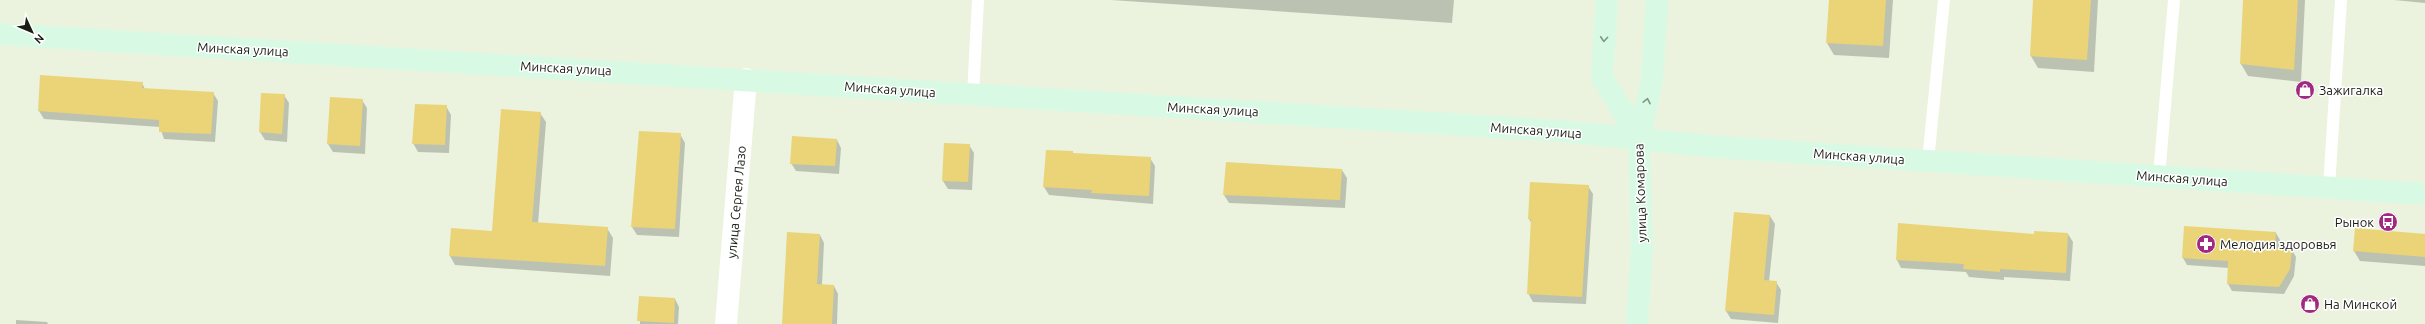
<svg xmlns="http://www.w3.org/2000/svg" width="2425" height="324" font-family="Ubuntu,sans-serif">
<rect width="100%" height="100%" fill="#ebf3df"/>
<g fill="#0003">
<polygon points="1111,0 1454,0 1452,23"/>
<polygon points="1830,0 1893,0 1889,58 1834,55 1827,43"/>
<polygon points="2034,0 2098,0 2094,72 2038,68 2031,56"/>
<polygon points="2244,0 2305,0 2301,82 2248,76 2241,64"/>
<polygon points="2394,0 2425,0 2425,3"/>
<polygon points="142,83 145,89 213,93 218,101 215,142 164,139 160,127 44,119 39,111"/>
<polygon points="262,94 284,95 289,103 287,142 265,140 260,132"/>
<polygon points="362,100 367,108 365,154 333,152 328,144"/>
<polygon points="446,106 451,115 449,153 418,152 413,143"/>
<polygon points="540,113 546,122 538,224 607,228 613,238 610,276 455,265 450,256 493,232"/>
<polygon points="680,134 685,143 679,237 637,235 632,227"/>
<polygon points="837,140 841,148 839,174 796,171 791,163"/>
<polygon points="969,145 974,153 972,190 948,189 943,181"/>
<polygon points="1074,154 1150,158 1155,166 1153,204 1049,195 1044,187"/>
<polygon points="1342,170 1347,178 1345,208 1229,203 1224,195"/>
<polygon points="1588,186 1593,194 1586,304 1533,302 1528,293 1532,224 1529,219"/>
<polygon points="1735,213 1770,216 1775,224 1769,282 1776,282 1781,290 1778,323 1731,319 1726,311"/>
<polygon points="2276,233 2280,240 2279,249 2292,250 2296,257 2294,276 2284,294 2232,291 2228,284 2229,268 2187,265 2183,258"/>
<polygon points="2068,234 2073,242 2070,281 2004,277 2004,280 1969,277 1966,272 1901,268 1897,260 2035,235"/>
<polygon points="820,235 824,243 822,285 834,286 838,294 837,324 783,324"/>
<polygon points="2425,235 2425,266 2360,261 2354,251"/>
<polygon points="640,297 675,299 679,307 678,324 640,324"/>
<polygon points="16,320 47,322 48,324 16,324"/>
</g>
<g fill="#ead477">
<polygon points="1829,0 1886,0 1883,46 1826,43"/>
<polygon points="2033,0 2091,0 2087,60 2030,56"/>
<polygon points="2243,0 2298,0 2294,70 2240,64"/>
<polygon points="40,75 143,82 142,88 214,92 211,134 159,132 159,120 38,111"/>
<polygon points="261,93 285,94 282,134 259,132"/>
<polygon points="330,97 363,99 360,146 327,144"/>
<polygon points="415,104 447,105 445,145 412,144"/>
<polygon points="501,109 541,112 532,222 608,227 605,266 449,256 451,228 492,231"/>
<polygon points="639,131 681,133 675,229 631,227"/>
<polygon points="792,136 837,139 835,166 790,164"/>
<polygon points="944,143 970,144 968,182 942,181"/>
<polygon points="1046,150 1073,151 1073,153 1151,157 1149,196 1091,193 1092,190 1043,187"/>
<polygon points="1226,162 1342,169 1340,200 1223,195"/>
<polygon points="1530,182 1589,185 1582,297 1527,294 1531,219 1528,219"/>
<polygon points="1734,212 1770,215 1764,280 1777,281 1774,315 1725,311"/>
<polygon points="1898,223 2034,234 2034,231 2068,233 2066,273 2000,269 2000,272 1963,269 1964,264 1896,260"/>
<polygon points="2184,226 2276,232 2275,248 2292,249 2290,269 2279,287 2227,284 2228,261 2182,258"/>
<polygon points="2355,228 2425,234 2425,257 2353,251"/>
<polygon points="787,232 820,234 817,284 834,285 832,324 782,324"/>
<polygon points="639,296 675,298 674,323 637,321"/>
</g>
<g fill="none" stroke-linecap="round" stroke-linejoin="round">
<g stroke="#fff" stroke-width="12">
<polyline points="973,95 978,0"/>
<polyline points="1928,161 1944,0"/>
<polyline points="2159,176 2174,0"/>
<polyline points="2329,187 2341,0"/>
</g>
<polyline stroke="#fff" stroke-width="22" points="726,324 746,79"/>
<g stroke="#d8fae4" stroke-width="22">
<polyline points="1607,0 1602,77 1639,139 1642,248 1637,324"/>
<polyline points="0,34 1560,131 1718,147 2425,194"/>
<polyline points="1639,139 1652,79 1657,0"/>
</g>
</g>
<defs><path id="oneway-chevron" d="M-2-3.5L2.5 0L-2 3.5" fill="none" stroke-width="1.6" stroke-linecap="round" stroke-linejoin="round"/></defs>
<g stroke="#829787">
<use href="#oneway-chevron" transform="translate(1604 39) rotate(94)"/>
<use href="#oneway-chevron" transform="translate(1647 101) rotate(-78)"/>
</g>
<defs>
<symbol id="shop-disc" viewBox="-11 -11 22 22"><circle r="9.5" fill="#a12981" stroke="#fff"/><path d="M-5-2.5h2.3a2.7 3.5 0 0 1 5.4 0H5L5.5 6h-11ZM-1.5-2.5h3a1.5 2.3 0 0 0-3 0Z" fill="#fff"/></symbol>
<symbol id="bus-disc" viewBox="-11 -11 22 22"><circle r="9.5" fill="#a12981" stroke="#fff"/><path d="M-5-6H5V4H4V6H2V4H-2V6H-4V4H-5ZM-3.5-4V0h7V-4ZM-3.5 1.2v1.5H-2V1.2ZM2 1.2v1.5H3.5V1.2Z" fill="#fff"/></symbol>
<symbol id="pharmacy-disc" viewBox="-11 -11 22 22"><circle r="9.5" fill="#a12981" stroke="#fff"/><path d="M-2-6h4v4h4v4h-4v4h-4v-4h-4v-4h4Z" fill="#fff"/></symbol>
</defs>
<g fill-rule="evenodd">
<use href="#shop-disc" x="2294" y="79" width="22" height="22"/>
<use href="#bus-disc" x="2377" y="211" width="22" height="22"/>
<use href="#pharmacy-disc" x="2195" y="233" width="22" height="22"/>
<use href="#shop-disc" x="2299" y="293" width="22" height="22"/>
</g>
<g text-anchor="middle" stroke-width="3" stroke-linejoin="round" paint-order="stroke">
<g font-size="13" fill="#1a1d16" stroke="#fff">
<text transform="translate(243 49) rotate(3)" y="5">Минская улица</text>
<text transform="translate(566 68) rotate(3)" y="5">Минская улица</text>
<text transform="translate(890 89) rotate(4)" y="5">Минская улица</text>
<text transform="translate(1213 109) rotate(3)" y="5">Минская улица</text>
<text transform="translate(1536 130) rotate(4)" y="5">Минская улица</text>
<text transform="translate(1859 156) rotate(4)" y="5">Минская улица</text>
<text transform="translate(2182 178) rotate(4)" y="5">Минская улица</text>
<text transform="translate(1640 193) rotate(-92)" y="5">улица Комарова</text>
<text transform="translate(736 202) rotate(-85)" y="5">улица Сергея Лазо</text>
</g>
<g font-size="13" fill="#1a1d16" stroke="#fff" text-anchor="start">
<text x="2319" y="95">Зажигалка</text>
<text x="2374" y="227" text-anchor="end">Рынок</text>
<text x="2220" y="249">Мелодия здоровья</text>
<text x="2324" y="309">На Минской</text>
</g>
</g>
<g transform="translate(32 32) rotate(134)" stroke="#ffffff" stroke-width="3" paint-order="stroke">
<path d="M0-3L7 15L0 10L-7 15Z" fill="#1a1d16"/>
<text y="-6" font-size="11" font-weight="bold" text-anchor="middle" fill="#1a1d16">N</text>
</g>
</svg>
